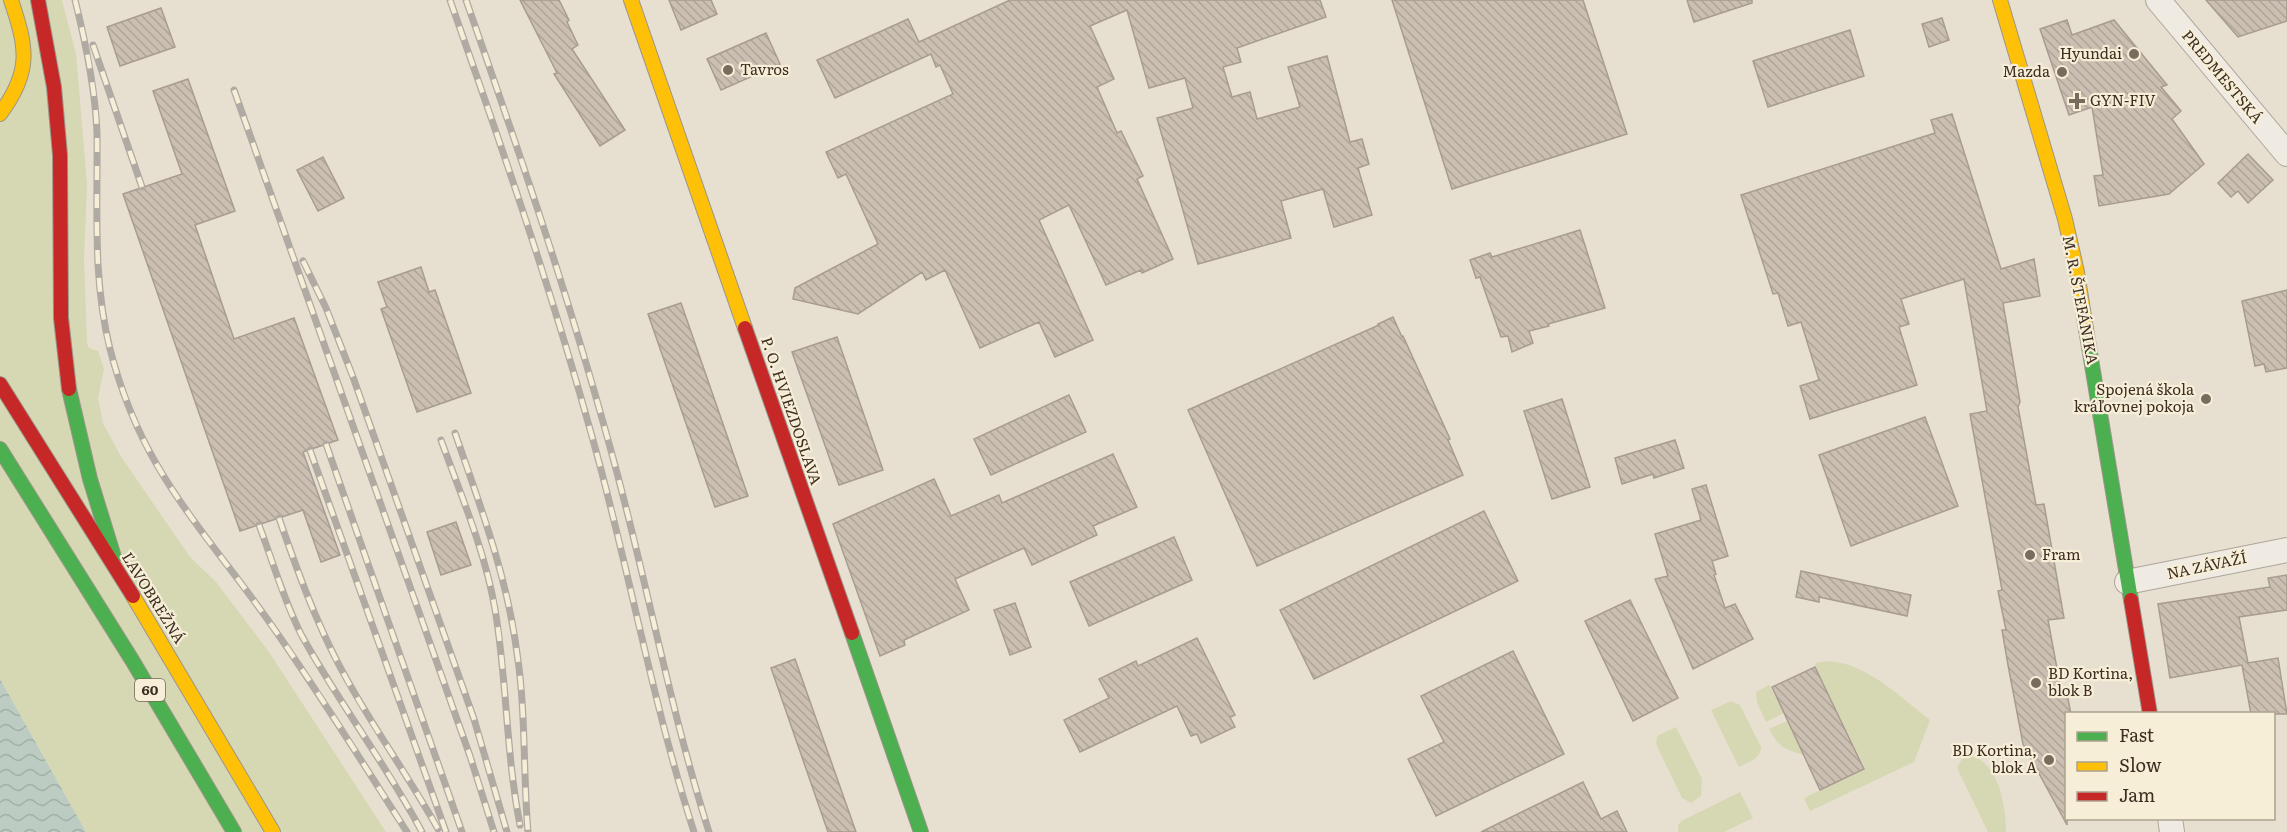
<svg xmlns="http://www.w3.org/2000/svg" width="2287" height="832" font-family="Literata,serif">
<defs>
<pattern id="water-waves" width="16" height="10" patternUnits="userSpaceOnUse" patternTransform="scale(1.5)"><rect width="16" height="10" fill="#bcccc2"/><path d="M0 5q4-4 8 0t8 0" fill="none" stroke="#a2b0a6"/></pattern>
<pattern id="building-back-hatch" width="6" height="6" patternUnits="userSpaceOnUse" patternTransform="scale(1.5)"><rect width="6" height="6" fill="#cbbfb2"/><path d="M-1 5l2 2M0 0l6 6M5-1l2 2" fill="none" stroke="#afa499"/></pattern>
</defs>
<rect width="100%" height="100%" fill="#e7e0d1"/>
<g fill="#d6d7b3">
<polygon points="0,0 62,0 76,54 87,184 84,259 87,343 89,348 98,351 104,369 98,398 103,423 120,455 190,557 216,582 269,652 386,832 86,832 0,679"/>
<path d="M1829,661c39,3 71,36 101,59l-16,42 -104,49 -6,-13 61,-30 -49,-100 -1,-5z"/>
<polygon points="1769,685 1784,713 1766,722 1757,703 1756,692"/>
<path d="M1731,701l9,4 21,42c0,12 -13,15 -22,20l-28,-57z"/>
<path d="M1787,721l17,34c-19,-5 -26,-8 -35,-26z"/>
<polygon points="1676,727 1702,779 1701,796 1691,803 1682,798 1656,744 1657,736"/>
<path d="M1971,756c28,6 35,52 35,76h-18l-31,-64 5,-9z"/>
<polygon points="1740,792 1753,818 1724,832 1678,832 1678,826 1681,821"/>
</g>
<polygon fill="url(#water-waves)" points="0,679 86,832 0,832"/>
<g fill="url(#building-back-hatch)" stroke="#a89c90" stroke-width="1.5">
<polygon points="520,0 559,0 569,20 567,22 578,45 572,49 625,130 600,146 554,74 557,73"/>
<polygon points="669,0 711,0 717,14 681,30"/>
<polygon points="1010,0 1320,0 1326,17 1237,48 1241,62 1223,67 1232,97 1250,92 1257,119 1300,107 1288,67 1327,56 1350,142 1362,139 1369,164 1358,168 1372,215 1334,227 1323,189 1281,201 1291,238 1198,264 1157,118 1193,108 1185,78 1149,88 1127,10 1090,26 1114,79 1097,87 1117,133 1121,131 1143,176 1137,179 1173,259 1142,273 1141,270 1106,285 1069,205 1039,220 1093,340 1055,357 1039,322 980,348 945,270 926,280 922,272 858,314 793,299 795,288 878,244 846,174 838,178 826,152 953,94 940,65 936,67 931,54 835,98 817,60 908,19 919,42"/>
<polygon points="1392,0 1583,0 1627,134 1452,189"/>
<polygon points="1687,0 1752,0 1752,3 1694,22"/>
<polygon points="2206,0 2287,0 2287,21 2238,37"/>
<polygon points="161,8 175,47 120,66 107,27"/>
<polygon points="1942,18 1949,40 1929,47 1922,24"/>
<polygon points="2067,20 2072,35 2114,20 2167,85 2161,87 2181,111 2172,119 2204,164 2169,194 2099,206 2094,176 2103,175 2092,107 2069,115 2040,29"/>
<polygon points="1850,30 1864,76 1768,107 1753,61"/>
<polygon points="766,33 780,64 721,90 707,59"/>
<polygon points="188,79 235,211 195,225 234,339 294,318 338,440 303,452 340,555 321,562 303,510 240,531 123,194 182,174 153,91"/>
<polygon points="1952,114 2001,269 2034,259 2040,296 2003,303 2020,402 2018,407 2036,505 2044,504 2064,618 2048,620 2061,690 2066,689 2071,714 2067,714 2067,825 2023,744 2008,665 2002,630 2006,630 1998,591 2002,590 1970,414 1987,411 1964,279 1901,299 1909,324 1899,327 1917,385 1810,419 1800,386 1819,380 1801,322 1788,326 1778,293 1773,294 1741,195 1935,133 1931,120"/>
<polygon points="2248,154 2273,180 2248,203 2238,191 2231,197 2218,183"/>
<polygon points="323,157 344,198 318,211 297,170"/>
<polygon points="1580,230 1605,308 1548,324 1549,326 1529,331 1533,343 1512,352 1508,336 1501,337 1480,277 1476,278 1470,260 1490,253 1492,257"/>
<polygon points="421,267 429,292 435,290 471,393 417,412 381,309 387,307 378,282"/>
<polygon points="2287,290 2287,368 2266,372 2264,364 2255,366 2242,301"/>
<polygon points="681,303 748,496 715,507 648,314"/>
<polygon points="1393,317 1402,337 1403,336 1450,439 1448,440 1463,475 1257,566 1188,410 1379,325 1378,324"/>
<polygon points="837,337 883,470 839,485 792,352"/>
<polygon points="1069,395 1086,432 991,475 974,439"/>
<polygon points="1562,399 1590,487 1552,499 1524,411"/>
<polygon points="1925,417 1958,506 1851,546 1819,455"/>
<polygon points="1675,440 1684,468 1654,478 1653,474 1622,484 1615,458"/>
<polygon points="1113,454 1137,507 1093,526 1097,535 1032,565 1024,548 955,579 969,610 904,640 905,645 880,656 833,524 934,479 951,516 999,495 1002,503"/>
<polygon points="1706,485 1728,556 1712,561 1716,574 1714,575 1725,608 1735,604 1753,639 1693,669 1655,579 1668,576 1655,534 1701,520 1692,489"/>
<polygon points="1484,511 1518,581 1314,679 1280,610"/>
<polygon points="456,522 471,565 441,575 427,532"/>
<polygon points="1174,537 1192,580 1089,626 1070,582"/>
<polygon points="1801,571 1911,595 1907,616 1819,597 1819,602 1796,597"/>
<polygon points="2287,575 2287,610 2239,617 2248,663 2278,658 2287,714 2251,714 2242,665 2170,678 2158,604 2270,587 2268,578"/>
<polygon points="1630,600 1678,698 1633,721 1585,621"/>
<polygon points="1015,603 1031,647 1010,655 994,610"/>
<polygon points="1197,638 1235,715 1230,717 1235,727 1201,743 1197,734 1191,736 1177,706 1080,752 1064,720 1109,698 1099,679 1136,661 1138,666"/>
<polygon points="1513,651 1564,754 1436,816 1408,759 1444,742 1421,696"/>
<polygon points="795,659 856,832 828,832 771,668"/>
<polygon points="1815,667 1864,769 1820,790 1772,687"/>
<polygon points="1583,782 1601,819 1617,811 1627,832 1481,832"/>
</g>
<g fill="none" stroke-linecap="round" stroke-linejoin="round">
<defs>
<g id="street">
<polyline points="2158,0 2287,154"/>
<polyline points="2127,582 2287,550"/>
<polyline points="2170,818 2172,832"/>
</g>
<g id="fast">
<polyline points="2086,329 2131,600"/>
<polyline points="69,389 90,479 114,557"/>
<polyline points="0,449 132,660 234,832"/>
<polyline points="852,633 921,832"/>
</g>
<g id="slow">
<polyline points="631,0 745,328"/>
<polyline points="2000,0 2065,219 2077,272 2086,329"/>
<path d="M0,114c32,-43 27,-66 11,-114"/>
<polyline points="133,596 273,832"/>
</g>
<g id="jam">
<polyline points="38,0 54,87 60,155 61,318 69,389"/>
<polyline points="745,328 852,633"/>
<polyline points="0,384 133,596"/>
<polyline points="2131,600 2150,714"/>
</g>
</defs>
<use href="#street" stroke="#ada599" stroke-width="26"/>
<use href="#fast" stroke="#9c958a" stroke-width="16"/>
<use href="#slow" stroke="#9c958a" stroke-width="16"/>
<use href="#jam" stroke="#9c958a" stroke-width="16"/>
<use href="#street" stroke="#efebe3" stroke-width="24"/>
<use href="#fast" stroke="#4caf50" stroke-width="14"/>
<use href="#slow" stroke="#ffc107" stroke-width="14"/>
<use href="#jam" stroke="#c62828" stroke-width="14"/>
<defs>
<g id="rail">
<path d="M75,0c11,44 20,87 22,132 1,73 -5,145 13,217 10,39 26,80 47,116 32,55 76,105 113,158 48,68 92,139 137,209"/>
<path d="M450,0c54,153 107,306 149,462 33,123 56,249 95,370"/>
<path d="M466,0c53,151 105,303 147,458 34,124 57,251 96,374"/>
<polyline points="93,45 142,187"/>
<polyline points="234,90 470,756 494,832"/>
<polyline points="303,261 326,308 353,377 474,719 507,832"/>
<path d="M455,433c25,72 52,143 62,220 9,59 6,120 11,179"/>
<path d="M441,440c20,55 44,111 54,169 12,71 11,145 25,216"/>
<polyline points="326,444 462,832"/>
<polyline points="310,450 446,832"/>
<path d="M279,518c17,49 35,99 59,145 30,58 69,110 100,166"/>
<path d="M259,525c14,37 25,76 43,111 37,67 84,128 120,196"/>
</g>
</defs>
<use href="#rail" stroke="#afaaa2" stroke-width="7"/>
<use href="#rail" stroke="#f7eed8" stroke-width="4.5" stroke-dasharray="14" stroke-linecap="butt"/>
</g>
<g fill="#786c5e" stroke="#f7eed8" stroke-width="2">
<circle cx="2134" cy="54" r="6"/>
<circle cx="728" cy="70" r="6"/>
<circle cx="2062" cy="72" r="6"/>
<path d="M2074 92h6v6h6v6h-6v6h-6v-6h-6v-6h6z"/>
<circle cx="2206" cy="399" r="6"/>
<circle cx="2030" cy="555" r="6"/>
<circle cx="2036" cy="683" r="6"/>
<circle cx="2049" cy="760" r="6"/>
</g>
<g text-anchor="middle" stroke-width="4.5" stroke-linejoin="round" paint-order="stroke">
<rect fill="#f7eed8" stroke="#756857" stroke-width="1.5" x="135" y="679" width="30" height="22" rx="4.5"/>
<g font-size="14" font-weight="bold" fill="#3d2e20">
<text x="150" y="695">60</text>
</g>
<g font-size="15" fill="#3d2e20" stroke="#f7eed8" text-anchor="end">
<text x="2122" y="59">Hyundai</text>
<text x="740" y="75" text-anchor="start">Tavros</text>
<text x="2050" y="77">Mazda</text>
<text x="2090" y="106" text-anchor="start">GYN-FIV</text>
<text x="2194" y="395">Spojená škola<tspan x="2194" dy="17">kráľovnej pokoja</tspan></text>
<text x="2042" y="560" text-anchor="start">Fram</text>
<text x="2048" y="679" text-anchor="start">BD Kortina,<tspan x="2048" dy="17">blok B</tspan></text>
<text x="2037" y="756">BD Kortina,<tspan x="2037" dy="17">blok A</tspan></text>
</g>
<g font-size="15" fill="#3d2e20" stroke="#f7eed8">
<text transform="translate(2222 77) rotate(50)" y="5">PREDMESTSKÁ</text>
<text transform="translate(2080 300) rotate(79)" y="5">M. R. ŠTEFÁNIKA</text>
<text transform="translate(791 411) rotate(71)" y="5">P. O. HVIEZDOSLAVA</text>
<text transform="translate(2207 566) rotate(-12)" y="5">NA ZÁVAŽÍ</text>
<text transform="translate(153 598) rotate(58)" y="5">ĽAVOBREŽNÁ</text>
</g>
</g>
<rect x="2065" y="712" width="210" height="108" fill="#f7eed8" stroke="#ada18e" stroke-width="1.5"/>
<rect x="2077" y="732" width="30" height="9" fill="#4caf50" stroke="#ada18e" stroke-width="1.5"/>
<text x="2119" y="742" font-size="18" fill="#3d2e20">Fast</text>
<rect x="2077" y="762" width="30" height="9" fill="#ffc107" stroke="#ada18e" stroke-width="1.5"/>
<text x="2119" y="772" font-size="18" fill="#3d2e20">Slow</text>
<rect x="2077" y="792" width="30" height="9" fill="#c62828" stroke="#ada18e" stroke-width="1.5"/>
<text x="2119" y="802" font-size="18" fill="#3d2e20">Jam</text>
</svg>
